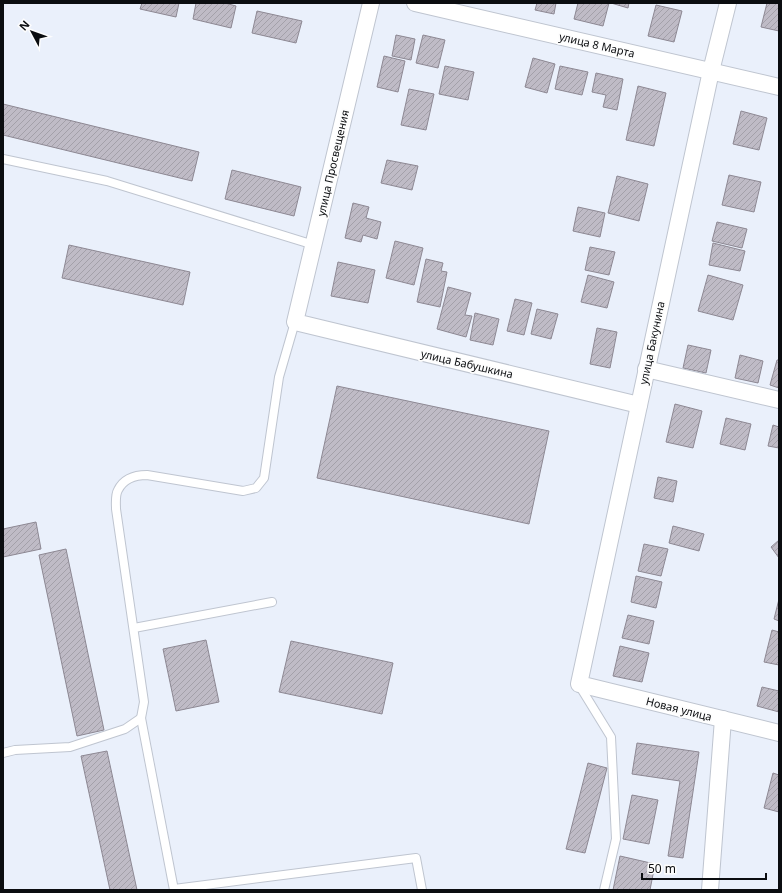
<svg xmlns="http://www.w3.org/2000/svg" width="782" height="893" font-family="'Noto Sans',sans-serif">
<defs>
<pattern id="building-hatch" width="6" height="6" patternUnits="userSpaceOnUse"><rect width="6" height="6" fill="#bfbbc6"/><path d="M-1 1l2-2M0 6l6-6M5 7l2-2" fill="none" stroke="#a3a0a9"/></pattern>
</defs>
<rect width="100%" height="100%" fill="#eaf0fb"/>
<g fill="url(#building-hatch)" stroke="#8d8893">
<polygon points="142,3 179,3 176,17 140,9"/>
<polygon points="196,3 225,3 236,6 231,28 193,19"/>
<polygon points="537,3 556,3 554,14 535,10"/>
<polygon points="578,3 609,3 603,26 574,19"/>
<polygon points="611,3 629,3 628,8"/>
<polygon points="767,3 779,3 779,31 761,27"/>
<polygon points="656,5 682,11 674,42 648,36"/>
<polygon points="257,11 302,21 296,43 252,33"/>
<polygon points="396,35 415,39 411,60 392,56"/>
<polygon points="423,35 445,40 438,68 416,63"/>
<polygon points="384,56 405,61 398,92 377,87"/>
<polygon points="533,58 555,64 547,93 525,87"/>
<polygon points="445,66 474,72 468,100 439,94"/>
<polygon points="560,66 588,72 582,95 555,89"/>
<polygon points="596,73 623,79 617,110 603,107 606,95 592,92"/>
<polygon points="638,86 666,93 654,146 626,140"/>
<polygon points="409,89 434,94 426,130 401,125"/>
<polygon points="3,104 199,152 192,181 3,135"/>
<polygon points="741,111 767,118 759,150 733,144"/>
<polygon points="387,160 418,166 412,190 381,183"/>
<polygon points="232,170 301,187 294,216 225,199"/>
<polygon points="729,175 761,182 754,212 722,205"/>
<polygon points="617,176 648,184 639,221 608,213"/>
<polygon points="353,203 369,207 366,218 381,222 377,239 363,235 361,242 345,238"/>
<polygon points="578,207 605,213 600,237 573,231"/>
<polygon points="717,222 747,229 742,248 712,241"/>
<polygon points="395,241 423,248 414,285 386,278"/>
<polygon points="713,243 745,251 740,271 709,265"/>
<polygon points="69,245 190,272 183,305 62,278"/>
<polygon points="590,247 615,252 609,275 585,270"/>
<polygon points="426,259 443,263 441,271 447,272 440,307 417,302"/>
<polygon points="338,262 375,270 368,303 331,296"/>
<polygon points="588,275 614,282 607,308 581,302"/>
<polygon points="708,275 743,285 733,320 698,311"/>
<polygon points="448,287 471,293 465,315 472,316 466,337 437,329"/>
<polygon points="515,299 532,303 524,335 507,331"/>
<polygon points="537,309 558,314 551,339 531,334"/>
<polygon points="475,313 499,319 493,345 470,340"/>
<polygon points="597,328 617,332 610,368 590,364"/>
<polygon points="688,345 711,350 706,373 683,368"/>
<polygon points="740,355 763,361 758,383 735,378"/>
<polygon points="777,360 779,360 779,388 770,385"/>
<polygon points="337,386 549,431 529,524 317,478"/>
<polygon points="675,404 702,411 693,448 666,442"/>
<polygon points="726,418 751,424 745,450 720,444"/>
<polygon points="773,425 779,427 779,448 768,446"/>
<polygon points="658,477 677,481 673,502 654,498"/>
<polygon points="36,522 41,549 3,557 3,529"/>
<polygon points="673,526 704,534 699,551 669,543"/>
<polygon points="779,540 779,558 771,547"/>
<polygon points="644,544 668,549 661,576 638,571"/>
<polygon points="66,549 104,730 77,736 39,555"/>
<polygon points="636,576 662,582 656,608 631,602"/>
<polygon points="779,599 779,621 774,619"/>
<polygon points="628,615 654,621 649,644 622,638"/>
<polygon points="772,630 779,632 779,665 764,662"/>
<polygon points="206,640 219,702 176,711 163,649"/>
<polygon points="291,641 393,663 382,714 279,692"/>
<polygon points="620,646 649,653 642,682 613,676"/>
<polygon points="762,687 779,691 779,712 757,706"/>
<polygon points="637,743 699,752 683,858 668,856 680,781 632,774"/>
<polygon points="107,751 137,890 110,890 81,756"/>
<polygon points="588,763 607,768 585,853 566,849"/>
<polygon points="773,773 779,775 779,812 764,808"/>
<polygon points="632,795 658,800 649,844 623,839"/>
<polygon points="620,856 655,864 650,890 613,890"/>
</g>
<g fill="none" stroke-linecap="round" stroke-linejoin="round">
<defs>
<g id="lane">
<polyline points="3,159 107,181 314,245"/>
<polyline points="134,628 272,602"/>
<polyline points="579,685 611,737 616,839 604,890"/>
<polyline points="141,718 174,890"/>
<path d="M3,753l12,-3 55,-3 55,-18 16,-11 3,-16 -28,-193c0,-5 -1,-14 2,-19 6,-12 17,-15 29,-15l96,16 13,-3 8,-10 15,-101 16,-55"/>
<polyline points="174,890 174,889 416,858 422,890"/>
</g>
<g id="street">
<polyline points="371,3 295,322 639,405"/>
<polyline points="415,3 779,87"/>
<polyline points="728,3 711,71 579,684 779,733"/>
<polyline points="646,369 779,400"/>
<polyline points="710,890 723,719"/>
</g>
</defs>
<use href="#lane" stroke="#bfc5d0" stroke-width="10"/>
<use href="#street" stroke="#bfc5d0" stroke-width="18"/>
<use href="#lane" stroke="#fff" stroke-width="8"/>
<use href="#street" stroke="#fff" stroke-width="16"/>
</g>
<g text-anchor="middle" stroke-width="3.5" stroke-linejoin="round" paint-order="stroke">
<g font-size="11" fill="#0b0d10" stroke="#fdfdfd">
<text transform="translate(597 45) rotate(13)" y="4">улица 8 Марта</text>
<text transform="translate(333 163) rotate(-77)" y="4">улица Просвещения</text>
<text transform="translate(652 343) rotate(-78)" y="4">улица Бакунина</text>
<text transform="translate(467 364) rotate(13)" y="4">улица Бабушкина</text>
<text transform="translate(679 709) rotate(14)" y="4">Новая улица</text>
</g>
</g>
<rect width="782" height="893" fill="none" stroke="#0b0d10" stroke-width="8"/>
<g transform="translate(32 32) rotate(311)" stroke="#fdfdfd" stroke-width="3" paint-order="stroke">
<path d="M0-3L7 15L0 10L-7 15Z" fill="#0b0d10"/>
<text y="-6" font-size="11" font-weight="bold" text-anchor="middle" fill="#0b0d10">N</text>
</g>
<path d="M642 873v6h124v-6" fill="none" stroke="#0b0d10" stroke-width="2"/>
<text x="648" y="873" font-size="12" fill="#0b0d10" stroke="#fdfdfd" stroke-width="3" paint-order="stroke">50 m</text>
</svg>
